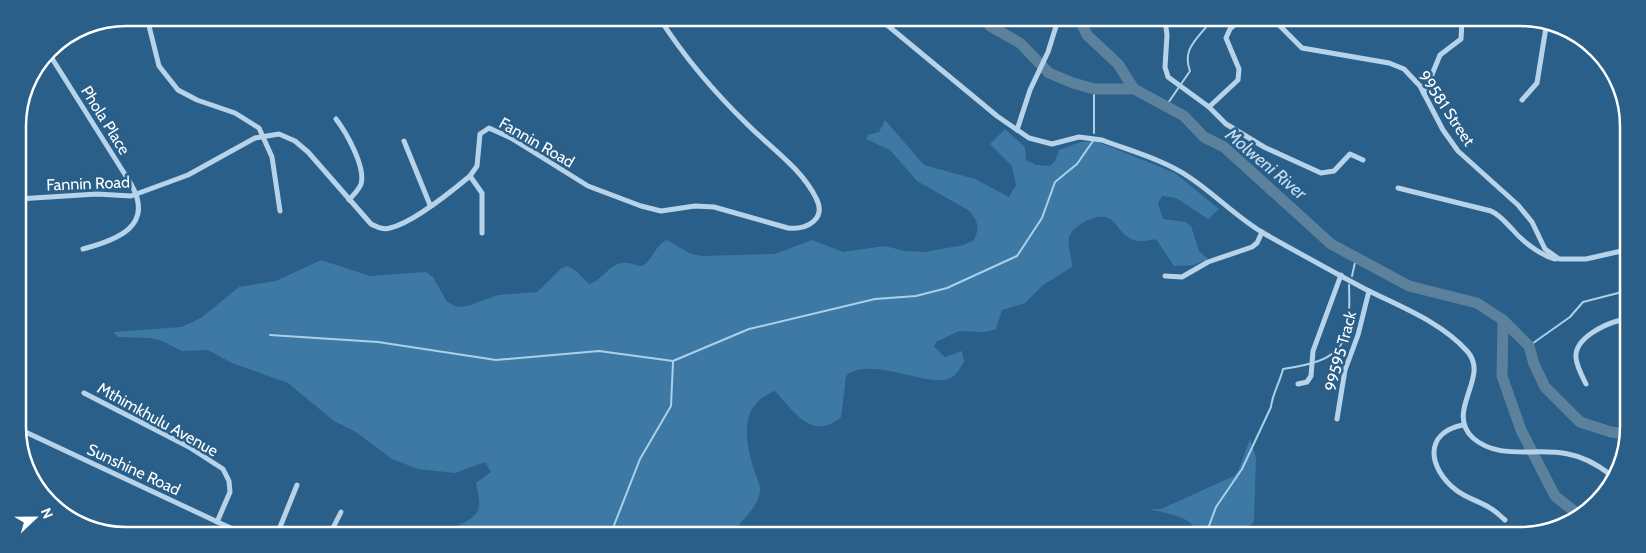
<svg xmlns="http://www.w3.org/2000/svg" width="1646" height="553" font-family="Cabin,sans-serif">
<rect width="100%" height="100%" fill="#295f89"/>
<g fill="#3e79a6">
<path d="M885,120l39,45 51,14 34,18 7,-12 -4,-19 -22,-22 15,-15 20,18 1,13 10,5 14,1 5,-5 4,-11 21,-8 16,-1 79,32 44,36 -11,10 -32,-21 -14,-2 -4,7 5,16 22,3 6,4 8,25 9,8 -15,6 -19,1 -18,-27c-6,1 -13,3 -19,2 -24,-5 -18,-36 -51,-20 -7,4 -14,8 -17,16 -2,8 3,20 3,30l-29,18 -18,18 -23,7 -6,19 -11,3 -26,-1 -23,11 -2,5 11,10 17,-6 2,11c-3,4 -7,12 -12,15 -19,14 -81,-23 -106,-1l-5,41c-29,25 -47,-6 -66,-26 -37,14 -30,49 -21,79 2,6 7,16 6,22 -3,17 -18,27 -27,41h-287c9,-8 31,-13 33,-26 1,-7 -2,-17 -3,-24l15,-11 -6,-10 -30,11 -37,-4 -26,-10 -36,-27 -22,-11 -46,-38 -56,-20 -24,-13 -26,1 -20,-10 -12,-3 -32,-1 -5,-5 69,-5 19,-9 38,-31 37,-6 45,-21 49,16 56,-4 7,5 14,25 10,5 11,-1 30,-11 39,-3 25,-24 6,-2 8,5 13,13c13,-3 19,-19 33,-21 8,-1 13,3 20,3 11,-6 13,-21 25,-26l24,14 11,2 73,-2 37,-14 31,12 42,-6 20,5 19,1 40,-7 10,-5c6,-12 4,-20 -6,-30l-51,-29 -27,-31 -24,-11 2,-4 11,-3z"/>
<path d="M1250,439l6,18 -2,65 -16,13 -45,-1 1,-8c-12,-12 -28,-12 -44,-17h11l73,-33 5,-7z"/>
</g>
<g fill="none" stroke-linecap="round" stroke-linejoin="round">
<g stroke="#abd0e9" stroke-width="2">
<polyline points="227,26 236,18"/>
<polyline points="1094,89 1094,133"/>
<path d="M1166,106l24,-35c-9,-24 10,-33 21,-51"/>
<polyline points="1352,276 1356,258"/>
<polyline points="270,335 378,342 496,360 599,351 673,361 749,329 875,299 916,296 947,288 1017,256 1042,218 1055,182 1077,164 1093,141"/>
<polyline points="1529,346 1570,317 1583,302 1626,291"/>
<polyline points="611,533 640,459 671,406 673,362"/>
<path d="M1206,534l10,-27 26,-38 29,-62c1,-12 9,-25 12,-38 62,-9 68,-24 66,-84"/>
</g>
<g stroke="#5c819d" stroke-width="11">
<polyline points="986,20 990,26 1020,43 1049,73 1073,83 1094,89 1134,89 1184,116 1204,137 1224,147 1331,244 1409,286 1477,303 1503,320 1502,376 1521,430 1555,496 1579,515"/>
<polyline points="1080,20 1087,35 1118,64 1134,89"/>
<polyline points="1503,320 1529,346 1534,364 1545,387 1580,422 1611,432 1625,434"/>
</g>
<g stroke="#b7d3e9" stroke-width="5">
<polyline points="147,18 159,66 178,90 197,100 235,113 259,128 272,157 280,211"/>
<path d="M881,20l116,96 32,22 23,6 27,-7 23,3c29,11 62,20 87,37 26,17 48,41 76,57 34,19 68,38 102,56 34,17 74,32 100,61 24,26 -23,60 6,87 26,23 64,9 95,16 17,3 30,11 43,21"/>
<polyline points="1165,20 1167,35 1165,67 1168,77 1209,107 1226,124 1264,147 1321,173 1334,171 1350,154 1363,160"/>
<polyline points="1165,21 1179,20"/>
<polyline points="1275,21 1302,48 1389,63 1404,69 1420,86 1443,130 1458,151 1518,205 1532,222 1545,249 1559,259 1586,259 1626,250"/>
<path d="M53,60l78,124c24,42 -14,56 -48,65"/>
<polyline points="1424,94 1440,55 1461,39 1462,21"/>
<polyline points="1522,100 1537,83 1547,21"/>
<polyline points="1209,107 1238,80 1239,69 1226,38 1230,29 1240,20"/>
<path d="M336,119c10,13 30,48 25,65 -2,6 -8,11 -12,16"/>
<polyline points="1017,130 1030,90 1048,52 1058,20"/>
<polyline points="404,141 430,205"/>
<polyline points="470,176 482,193 482,233"/>
<path d="M1398,188l93,23c9,4 14,11 21,18 10,12 28,26 43,30"/>
<path d="M18,199l79,-5 34,2 57,-21 67,-37 24,-4 16,7 13,11 63,72c6,3 12,6 19,4 22,-5 62,-37 80,-52l7,-10 3,-32 9,-6 22,10 77,48 53,20 20,5 34,-5 19,1 74,21c19,2 39,-9 28,-30 -14,-29 -46,-51 -68,-73 -33,-32 -63,-67 -88,-106"/>
<polyline points="1165,276 1182,277 1208,262 1252,247 1257,243 1262,232"/>
<polyline points="1625,340 1621,320 1625,310"/>
<polyline points="1298,384 1307,382 1311,376 1313,351 1341,275"/>
<path d="M1586,384c-4,-8 -9,-17 -10,-26 -2,-20 29,-34 45,-38"/>
<polyline points="84,393 189,447 223,469 229,481 230,492 217,522"/>
<polyline points="1337,419 1345,370 1358,335 1369,291"/>
<path d="M1463,425c-40,8 -35,43 -7,65 10,8 23,11 34,18 6,3 10,8 15,12"/>
<polyline points="19,429 239,532"/>
<polyline points="278,532 297,485"/>
<polyline points="331,532 341,512"/>
</g>
</g>
<g text-anchor="middle" stroke-width="5" stroke-linejoin="round" paint-order="stroke">
<g font-size="16" fill="#fff" stroke="#295f89">
<text transform="translate(1447 108) rotate(56)" y="6">99581 Street</text>
<text transform="translate(106 120) rotate(58)" y="6">Phola Place</text>
<text transform="translate(537 142) rotate(30)" y="6">Fannin Road</text>
<text transform="translate(88 183) rotate(-2)" y="6">Fannin Road</text>
<text transform="translate(1340 351) rotate(-75)" y="6">99595 Track</text>
<text transform="translate(158 419) rotate(29)" y="6">Mthimkhulu Avenue</text>
<text transform="translate(134 469) rotate(25)" y="6">Sunshine Road</text>
</g>
<g font-size="18" font-style="italic" fill="#c2ddf0" stroke="#295f89">
<text transform="translate(1266 164) rotate(40)" y="6">Molweni River</text>
</g>
</g>
<path d="M0 0H1646V553H0ZM126 26H1520A100 100 0 0 1 1620 126V427A100 100 0 0 1 1520 527H126A100 100 0 0 1 26 427V126A100 100 0 0 1 126 26Z" fill="#295f89" fill-rule="evenodd"/>
<path fill="none" stroke="#fff" stroke-width="2.5" d="M126 26H1520A100 100 0 0 1 1620 126V427A100 100 0 0 1 1520 527H126A100 100 0 0 1 26 427V126A100 100 0 0 1 126 26Z"/>
<g transform="translate(35 518) rotate(68)" stroke="#295f89" stroke-width="4" paint-order="stroke">
<path d="M0-4L9 19L0 12L-9 19Z" fill="#ffffff"/>
<text y="-8" font-size="14" font-weight="bold" text-anchor="middle" fill="#ffffff">N</text>
</g>
</svg>
